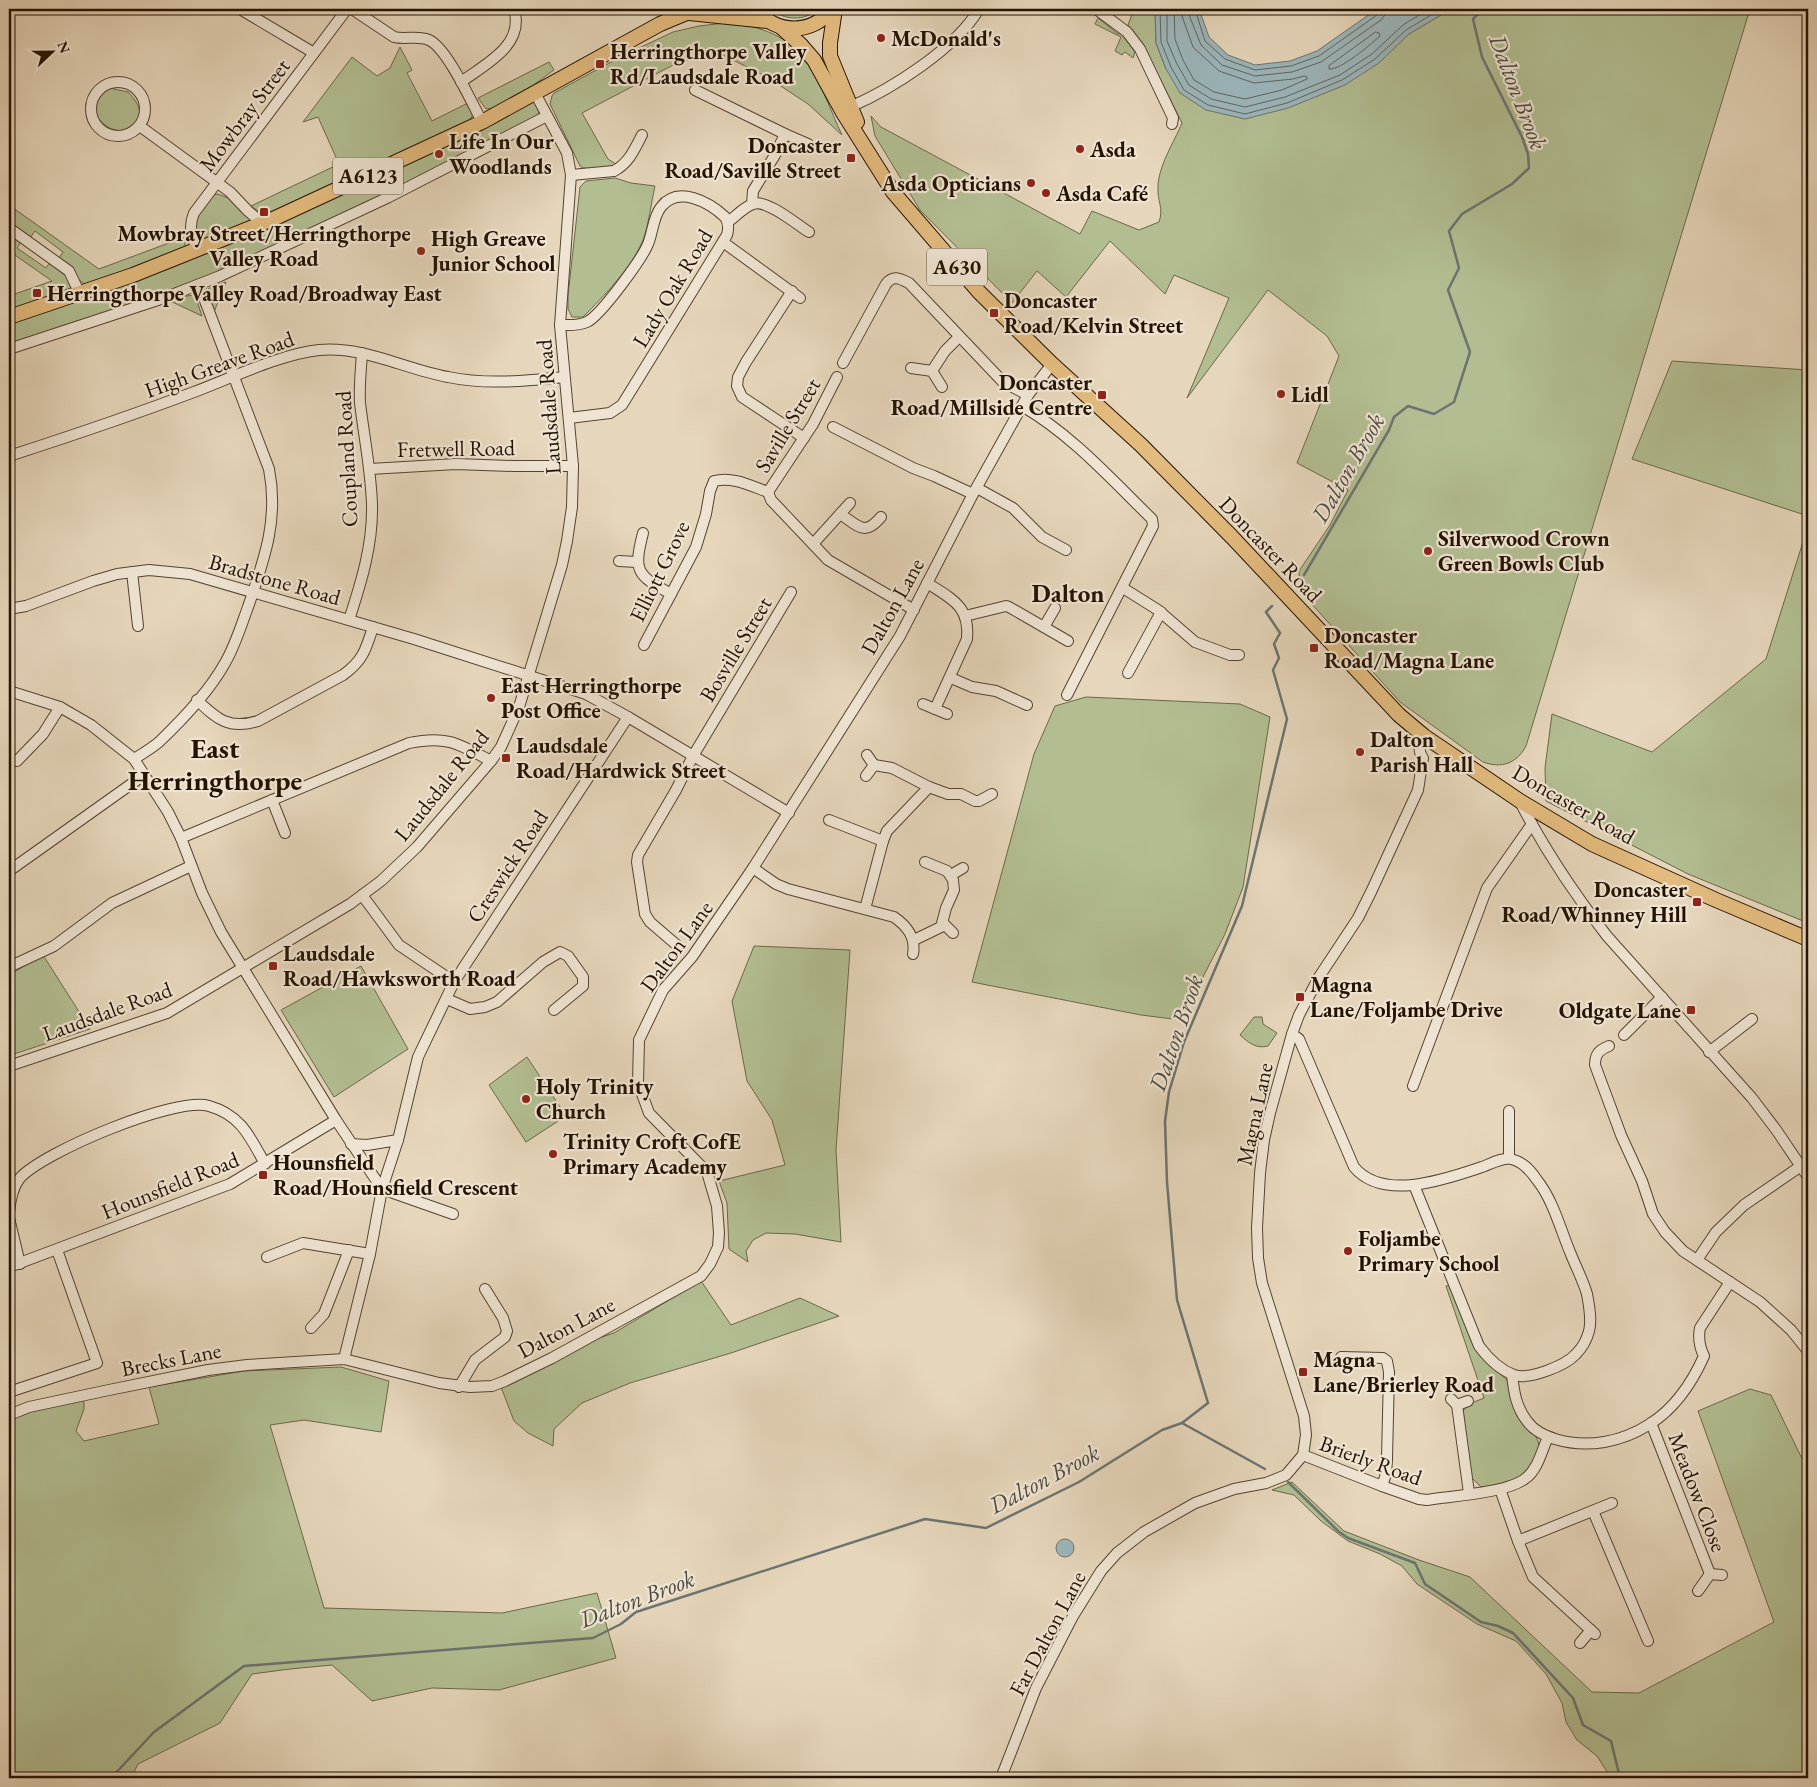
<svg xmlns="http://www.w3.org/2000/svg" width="1817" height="1787" font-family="'EB Garamond',serif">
<rect width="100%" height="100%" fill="#e6d6bb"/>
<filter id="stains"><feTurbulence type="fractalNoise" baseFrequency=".004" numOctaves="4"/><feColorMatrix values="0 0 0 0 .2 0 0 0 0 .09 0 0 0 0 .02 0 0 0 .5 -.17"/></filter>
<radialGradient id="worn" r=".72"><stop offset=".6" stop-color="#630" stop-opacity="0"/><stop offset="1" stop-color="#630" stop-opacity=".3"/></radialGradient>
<g fill="#b2be92" stroke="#6b6849">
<path d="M770,9h48c-14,13 -34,11 -48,0z"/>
<path d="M1134,9h21l1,34 10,26 212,-6 31,-29 42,-25h299l-224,737c-9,17 -24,23 -43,16l-83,-60 -91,-101c-6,-10 -10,-19 -10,-30l31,-46 18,-35 -51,-27 42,-107 -12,-20 -59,-46 -81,108 42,-100 -55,-23 -9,19 -55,-53 -44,56 -29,-26 -25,32 -92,-93 -45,-74 -4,-20 10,11 199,107 12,-23 47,19 20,-8c5,-14 -2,-21 -1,-35 0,-20 16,-45 24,-64l-39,-78 -15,-20z"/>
<polygon points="1098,18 1118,34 1121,33 1135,52 1133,58 1125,52 1122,55 1115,51 1121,37 1095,24"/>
<path d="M725,23c28,1 61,11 79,35 17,23 26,52 38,77l-34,-31 -41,-27 -50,-25 -40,11 -95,50 26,46 9,6 -18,4 -16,-1 -3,-2 -30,-62 2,-8 2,-3 68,-37 51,-24 26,-6z"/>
<path d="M400,47l12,23 -5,3 25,48 36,-18 6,9 -4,8 -197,92c-10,3 -14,0 -22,-6l88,-42 -21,-47 -15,5 49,-65 25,19 13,-8z"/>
<path d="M549,62l5,8c-19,13 -46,38 -68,39l-8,-11z"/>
<path d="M110,88l18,4c16,16 17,31 -5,41 -6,-4 -13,-3 -18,-8 -15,-11 -14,-30 5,-37z"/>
<polygon points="532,102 535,103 539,112 537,116 434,170 209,276 81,321 9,344 9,323 171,268 238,240"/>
<path d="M615,178l16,5 24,3c-4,18 -6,37 -12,54 -11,27 -39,56 -60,77h-11l-4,-8v-13l12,-109 6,-6z"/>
<path d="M218,194l10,4 24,23 -47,18c-21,-11 -1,-32 8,-44z"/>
<polygon points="9,205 99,269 185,237 185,247 182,250 86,285 79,280 72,268 59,258 63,252 35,231 30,238 9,222"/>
<path d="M9,234l12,8 -4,6 29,20 4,-6c11,7 23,13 20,28l-61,22v-16l43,-15 -43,-30z"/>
<path d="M226,282l-12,30c-10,-23 -13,-23 12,-30z"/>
<polygon points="192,295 197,301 202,316 168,300"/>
<polygon points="1672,361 1808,370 1808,516 1632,459"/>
<polygon points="1808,526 1808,923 1688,874 1546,801 1545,768 1552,714 1652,752 1766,659"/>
<polygon points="1086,697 1240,704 1270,717 1243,887 1225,934 1181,1020 1141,1015 972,982 1034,754 1055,706"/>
<polygon points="754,946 850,950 836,1150 841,1242 795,1234 766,1233 753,1240 746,1251 748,1262 729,1249 727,1203 719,1181 785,1165 772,1120 747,1081 732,1001"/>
<polygon points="43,955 90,1029 11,1055 9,1049 9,975"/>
<polygon points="361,966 408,1049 334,1097 281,1010"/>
<path d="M1254,1017h8l1,7 14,9 -9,13c-12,3 -19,-3 -28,-11z"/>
<polygon points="527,1057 566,1116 526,1142 489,1085"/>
<polygon points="701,1281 731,1325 800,1298 839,1316 731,1353 630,1383 582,1403 554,1429 553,1446 528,1433 514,1421 501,1387 596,1339 614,1333"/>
<path d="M1450,1285l30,71 28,25c3,15 4,28 13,41 5,6 13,10 16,17 4,7 0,12 -2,18 -10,24 -29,29 -54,30l-10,-10 -8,-66 6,-7 15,-6 -38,-112z"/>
<polygon points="341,1367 389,1381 381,1432 304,1420 270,1425 324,1608 502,1613 597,1593 616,1658 499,1690 432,1688 372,1701 332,1665 290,1669 252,1674 220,1723 138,1764 131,1778 9,1778 9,1420 33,1411 80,1398 84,1402 84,1409 76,1431 84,1441 159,1424 149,1387 244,1371"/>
<polygon points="1750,1389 1771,1395 1808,1471 1808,1778 1611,1778 1597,1756 1577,1740 1566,1722 1562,1703 1546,1674 1516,1641 1477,1624 1417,1584 1402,1566 1380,1554 1348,1541 1321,1521 1294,1495 1272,1490 1292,1482 1344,1531 1419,1560 1470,1577 1592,1692 1639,1693 1774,1622 1698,1411"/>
</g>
<g fill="#9cb6bb" stroke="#6c7470">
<polygon points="1155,9 1199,9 1209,37 1228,55 1255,65 1290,61 1317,51 1377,9 1451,9 1409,34 1379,63 1345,85 1288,108 1245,119 1206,110 1180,93 1166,69 1156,43"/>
<circle cx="1065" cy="1548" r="9"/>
</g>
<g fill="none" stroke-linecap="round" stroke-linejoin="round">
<g stroke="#60645e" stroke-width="1">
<polyline points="1160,9 1161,42 1171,67 1184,90 1208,105 1245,114 1287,103 1342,80 1375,59 1406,30 1441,9"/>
<polyline points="1167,9 1167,41 1177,64 1189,85 1211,99 1245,107 1285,97 1340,75 1372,54 1403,25 1429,9"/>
<polyline points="1174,9 1175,39 1183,60 1194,80 1214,92 1245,99 1282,90 1307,79 1307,77 1304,76 1293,79 1254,83 1219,71 1193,47 1182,16 1181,9"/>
<polyline points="1188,9 1189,15 1201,45 1222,65 1255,76 1292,72 1321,62 1381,20 1385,15 1386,9"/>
<polyline points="1195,9 1205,41 1225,59 1255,70 1291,66 1319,56 1377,15 1379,9"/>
<path d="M1376,32l3,1 1,3c-10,9 -39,34 -51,33v-3z"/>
</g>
<g stroke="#6c7470" stroke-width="2.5">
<polyline points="1304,575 1389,430 1394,417 1408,406 1434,414 1454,402 1470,352 1448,290 1459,268 1449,231 1462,214 1512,184 1529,168 1528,154 1522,137 1482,57 1473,19 1483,9"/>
<polyline points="1182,1423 1265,1469"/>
<polyline points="1288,1482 1338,1531 1348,1538 1415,1563 1425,1584 1481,1622 1498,1626 1513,1633 1573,1698 1583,1725 1611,1741 1620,1778"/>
<polyline points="111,1778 154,1732 244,1666 593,1638 621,1624 636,1612 925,1519 986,1528 1079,1482 1162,1430 1182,1423 1208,1403 1177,1300 1167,1182 1165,1121 1169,1092 1184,1042 1242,906 1287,719 1273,670 1279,658 1274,644 1280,633 1266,612 1272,606"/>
</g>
<defs>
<g id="minor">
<polyline points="240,9 314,53"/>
<path d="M352,9l42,28c11,3 24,-2 35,3 18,8 43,63 53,82"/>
<polyline points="1096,9 1127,32 1140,49 1173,118 1172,124"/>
<circle cx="118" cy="109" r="27"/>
<path d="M461,82c25,-18 64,-37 53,-73"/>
<polyline points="695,90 785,134 808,144"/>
<path d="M850,107c42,-18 106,-59 129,-98"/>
<polyline points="141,127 230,192 248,211 262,223"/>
<path d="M571,175l43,-4c15,-8 20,-21 28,-36"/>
<polyline points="752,204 753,191 775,155 785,134"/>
<path d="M728,222c8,-6 16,-15 25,-18 14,-5 43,20 56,28"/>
<polyline points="9,228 69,271 80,294"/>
<polyline points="723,242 800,298"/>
<path d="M197,250c-5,-13 -9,-23 -3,-37l153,-204"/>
<polyline points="792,291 746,362 738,377 737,386 742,397 804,438"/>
<path d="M560,325c9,0 19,1 27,-3 14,-7 55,-63 61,-78 5,-12 5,-27 13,-37 17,-22 48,-5 64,10 4,6 4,11 2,18l-105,170 -12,8 -41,5"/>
<polyline points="9,349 164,298 220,276 389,197 547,116"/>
<path d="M843,363l43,-79c7,-9 13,-6 23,-1l94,99 25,13"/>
<polyline points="911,368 932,371 942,387"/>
<polyline points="932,371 945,351 959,337"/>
<path d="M1022,406c50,29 89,73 130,113l1,7 -86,169"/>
<polyline points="833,427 913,468 934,476 973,494"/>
<path d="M9,456c62,-20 124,-41 185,-64 37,-14 87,-38 125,-42 46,-4 85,19 129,27 38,8 78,4 116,0"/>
<polyline points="370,469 456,464 513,466 573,466"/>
<polyline points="977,488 1013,508 1042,537 1066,550"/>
<polyline points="768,492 771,500 828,560 914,610"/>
<polyline points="768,492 813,424 837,377"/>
<path d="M840,514c19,12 24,23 41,3"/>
<path d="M643,533c-10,39 -6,42 28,61"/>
<polyline points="813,544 850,503"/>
<polyline points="619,561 637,562"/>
<polyline points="132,572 138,626"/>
<path d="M927,583c25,16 43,23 40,56l-32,70"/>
<polyline points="1123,588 1158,610 1195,642 1230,655 1239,655"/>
<polyline points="9,609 26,606 93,581 117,574 149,570 190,574 414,639 586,694 628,717 789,813"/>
<polyline points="965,616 1006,606 1009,607 1068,641"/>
<path d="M349,620c12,-37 24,-75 23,-115 -1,-35 -8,-68 -12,-102 -1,-17 1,-34 2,-50"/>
<polyline points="1044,627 1055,608"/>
<path d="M644,645l52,-98 10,-33 4,-23 4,-10c19,-5 37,5 54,11"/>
<polyline points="1128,673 1161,612"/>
<polyline points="951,678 972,687 996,691 1027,705"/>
<polyline points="9,691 60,707 91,725 134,759 168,812 181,838 202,893 221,932 336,1120 382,1189 453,1214"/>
<path d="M197,700c20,19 32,30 61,21l85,-46c20,-14 23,-26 30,-48"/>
<polyline points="923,704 947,714"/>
<path d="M134,759c8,-5 18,-11 25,-17 22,-21 51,-52 66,-79 10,-17 16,-37 23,-56 16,-47 31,-87 21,-138l-70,-184"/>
<polyline points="17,761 43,734 60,707"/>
<polyline points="874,765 892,768 929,787 948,794 961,794 975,801 979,801 992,794"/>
<polyline points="866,776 874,765 867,755"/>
<polyline points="272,800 285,833"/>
<path d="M1520,802c24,46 55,93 87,134l145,162 25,33 31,46"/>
<polyline points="829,820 883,841"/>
<path d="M181,838l228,-95c38,-8 50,1 82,18"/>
<path d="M753,868l23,16 12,5 106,28c13,9 22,20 19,37"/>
<polyline points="9,871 144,775"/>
<polyline points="951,875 963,868"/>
<polyline points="362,895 399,945 454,982"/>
<polyline points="865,909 883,841 887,831 929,787"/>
<polyline points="943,923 953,933"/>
<polyline points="914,940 941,927 946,908 954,890 953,880 947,871 925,862"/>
<polyline points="679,947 650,922 645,914 637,862 638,855 676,790 693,756 791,592"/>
<polyline points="9,967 54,946 112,903 191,866"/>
<polyline points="447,999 470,1009 485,1007 497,1002 543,962 560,952 568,956 583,977 583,986 554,1010"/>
<path d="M1292,1034l7,5 55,128c29,35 92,12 128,0 8,-3 21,-10 29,-8 12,3 19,11 26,21 16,20 23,48 33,72 5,13 13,28 17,42 2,11 5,26 2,37 -2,8 -7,17 -13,23 -11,12 -47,26 -62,21 -14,-5 -26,-17 -35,-29l-65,-161"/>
<polyline points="1624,1035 1662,997"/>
<path d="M1609,1046c-10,4 -14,8 -14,19l26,70 21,46 11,33 12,18 18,19 77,51 31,28 17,21"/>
<polyline points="1709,1052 1752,1019"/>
<polyline points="9,1066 167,1013 350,904 381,881 417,847 491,761 501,747 519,707 562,565 567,541 572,507 573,466 560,325 571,175 567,153 535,93"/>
<polyline points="1413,1086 1487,888 1532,824"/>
<polyline points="351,1144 367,1145 398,1140"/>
<polyline points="1509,1158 1509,1111"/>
<path d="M9,1213c1,-12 3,-25 11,-35 23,-26 156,-82 189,-72 32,9 41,31 56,58"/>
<polyline points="9,1218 20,1264"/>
<polyline points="267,1257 303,1243 370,1254"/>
<polyline points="1697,1260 1716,1232 1744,1205 1801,1166"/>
<polyline points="9,1267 230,1184 336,1120"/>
<polyline points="311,1328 324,1314 349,1250"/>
<polyline points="1341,1357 1383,1358 1387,1361 1389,1372 1387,1459 1386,1474 1382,1486"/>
<polyline points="344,1359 370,1254 382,1189 398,1140 418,1057 454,982 628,717"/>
<path d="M1512,1375c2,17 4,32 15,46 7,10 17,14 28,18 33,10 67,3 95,-15 25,-16 42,-41 54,-68 -5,-10 -6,-18 -4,-28l30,-46"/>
<polyline points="459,1387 475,1360 505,1337 507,1331 503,1318 485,1289"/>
<polyline points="9,1392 97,1363 57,1250"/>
<polyline points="1451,1399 1457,1405 1468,1401"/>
<polyline points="1457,1405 1469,1493"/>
<polyline points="9,1415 29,1407 109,1390 208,1370 247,1365 344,1359 439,1383 470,1387 492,1386 505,1381 552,1358 701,1276 710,1264 718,1247 719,1233 717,1206 707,1172 649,1113 638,1083 639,1040 663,990 692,957 753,868 900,636 973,494 1028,395 1052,364"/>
<polyline points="1651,1423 1710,1574"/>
<path d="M1303,1455l79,31 37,13 8,1c24,-4 81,-7 99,-22 12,-9 16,-28 22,-41"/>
<polyline points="1500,1489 1518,1541 1533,1577 1595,1634"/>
<polyline points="1593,1511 1648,1641"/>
<polyline points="1518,1541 1612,1503"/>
<polyline points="1698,1591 1710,1574 1722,1575"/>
<polyline points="1580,1643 1591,1630"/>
<path d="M1001,1778l35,-90 37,-72 28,-45 16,-18 27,-21 51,-29 39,-14 32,-6 20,-8 17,-20 3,-20 -2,-19 -42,-133 -4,-25 -1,-30 3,-55 4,-33 6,-27 22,-79 7,-19 20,-38 39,-59 13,-26 47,-102 5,-32c-6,-8 -3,-14 1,-22"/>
</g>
<g id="major">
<path d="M756,9c20,26 56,26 76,0"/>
<polyline points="835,9 830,43 830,56 857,122"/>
<polyline points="689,13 768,21"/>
<polyline points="781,27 801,45 814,60 842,111 893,192 979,292 1052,364 1141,445 1232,537 1399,715 1424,736 1520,801 1592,844 1716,900 1808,939"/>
<polyline points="9,317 133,275 273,219 482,122 660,24 696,9"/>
</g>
</defs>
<use href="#minor" stroke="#54432f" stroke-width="12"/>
<use href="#major" stroke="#241200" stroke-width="16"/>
<use href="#minor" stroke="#efe4d3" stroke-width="10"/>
<use href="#major" stroke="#e3bb7e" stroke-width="14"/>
</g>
<g fill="#8f2418" stroke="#efe4d3" stroke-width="2">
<circle cx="881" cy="38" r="5"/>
<rect x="595" y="59" width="10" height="10" rx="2.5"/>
<circle cx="1080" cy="149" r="5"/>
<circle cx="439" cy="154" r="5"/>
<rect x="846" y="153" width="10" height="10" rx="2.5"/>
<circle cx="1031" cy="183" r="5"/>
<circle cx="1046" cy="193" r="5"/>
<rect x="259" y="207" width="10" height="10" rx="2.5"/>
<circle cx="421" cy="251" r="5"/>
<rect x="32" y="288" width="10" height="10" rx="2.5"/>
<rect x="989" y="308" width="10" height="10" rx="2.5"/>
<circle cx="1281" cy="394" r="5"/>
<rect x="1097" y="390" width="10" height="10" rx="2.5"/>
<circle cx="1428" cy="551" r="5"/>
<rect x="1309" y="643" width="10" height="10" rx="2.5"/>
<circle cx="491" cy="698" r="5"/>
<circle cx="1360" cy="752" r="5"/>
<rect x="501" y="753" width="10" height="10" rx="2.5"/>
<rect x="1692" y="897" width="10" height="10" rx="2.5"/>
<rect x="268" y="961" width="10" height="10" rx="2.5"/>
<rect x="1295" y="992" width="10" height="10" rx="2.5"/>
<rect x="1686" y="1005" width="10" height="10" rx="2.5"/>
<circle cx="526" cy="1099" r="5"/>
<circle cx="553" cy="1154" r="5"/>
<rect x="258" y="1170" width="10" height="10" rx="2.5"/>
<circle cx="1348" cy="1251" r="5"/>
<rect x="1298" y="1367" width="10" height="10" rx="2.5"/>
</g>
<g text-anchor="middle" stroke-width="4.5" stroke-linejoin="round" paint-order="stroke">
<g fill="#efe4d3" stroke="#61513f" stroke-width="1">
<rect x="333" y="157.5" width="70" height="37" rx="4"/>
<rect x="927" y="248.5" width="60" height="37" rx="4"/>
</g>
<g font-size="21" font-weight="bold" fill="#241200">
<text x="368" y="183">A6123</text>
<text x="957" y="274">A630</text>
</g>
<g font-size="22" font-weight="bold" fill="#241200" stroke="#efe4d3" text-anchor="start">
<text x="891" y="46">McDonald's</text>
<text x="610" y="59">Herringthorpe Valley<tspan x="610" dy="25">Rd/Laudsdale Road</tspan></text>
<text x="449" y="149">Life In Our<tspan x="449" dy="25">Woodlands</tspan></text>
<text x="841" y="153" text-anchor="end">Doncaster<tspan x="841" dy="25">Road/Saville Street</tspan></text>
<text x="1090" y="157">Asda</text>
<text x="1021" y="191" text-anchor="end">Asda Opticians</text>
<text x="1056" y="201">Asda Café</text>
<text x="264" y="241" text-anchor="middle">Mowbray Street/Herringthorpe<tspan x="264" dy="25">Valley Road</tspan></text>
<text x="431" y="246">High Greave<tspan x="431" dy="25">Junior School</tspan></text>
<text x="47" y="301">Herringthorpe Valley Road/Broadway East</text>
<text x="1004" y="308">Doncaster<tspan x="1004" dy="25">Road/Kelvin Street</tspan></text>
<text x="1092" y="390" text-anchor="end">Doncaster<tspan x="1092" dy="25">Road/Millside Centre</tspan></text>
<text x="1291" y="402">Lidl</text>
<text x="1438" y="546">Silverwood Crown<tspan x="1438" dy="25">Green Bowls Club</tspan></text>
<text x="1324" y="643">Doncaster<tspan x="1324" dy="25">Road/Magna Lane</tspan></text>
<text x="501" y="693">East Herringthorpe<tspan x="501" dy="25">Post Office</tspan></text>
<text x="1370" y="747">Dalton<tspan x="1370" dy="25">Parish Hall</tspan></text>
<text x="516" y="753">Laudsdale<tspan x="516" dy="25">Road/Hardwick Street</tspan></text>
<text x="1687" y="897" text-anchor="end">Doncaster<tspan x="1687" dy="25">Road/Whinney Hill</tspan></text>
<text x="283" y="961">Laudsdale<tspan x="283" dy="25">Road/Hawksworth Road</tspan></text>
<text x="1310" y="992">Magna<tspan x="1310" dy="25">Lane/Foljambe Drive</tspan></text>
<text x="1681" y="1018" text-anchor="end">Oldgate Lane</text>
<text x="536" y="1094">Holy Trinity<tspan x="536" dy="25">Church</tspan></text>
<text x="563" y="1149">Trinity Croft CofE<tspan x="563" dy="25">Primary Academy</tspan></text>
<text x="273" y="1170">Hounsfield<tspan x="273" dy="25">Road/Hounsfield Crescent</tspan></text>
<text x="1358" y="1246">Foljambe<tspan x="1358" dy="25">Primary School</tspan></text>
<text x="1313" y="1367">Magna<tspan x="1313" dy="25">Lane/Brierley Road</tspan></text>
</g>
<g font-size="22" fill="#241200" stroke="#efe4d3">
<text transform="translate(244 115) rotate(-53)" y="8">Mowbray Street</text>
<text transform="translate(672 288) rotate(-59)" y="8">Lady Oak Road</text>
<text transform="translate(219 364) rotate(-20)" y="8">High Greave Road</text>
<text transform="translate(548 407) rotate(-94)" y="8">Laudsdale Road</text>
<text transform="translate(787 425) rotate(-59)" y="8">Saville Street</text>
<text transform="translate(456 448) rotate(-1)" y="8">Fretwell Road</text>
<text transform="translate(346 459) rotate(-93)" y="8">Coupland Road</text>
<text transform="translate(1271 549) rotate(46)" y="8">Doncaster Road</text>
<text transform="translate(659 571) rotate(-64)" y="8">Elliott Grove</text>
<text transform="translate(275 579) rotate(16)" y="8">Bradstone Road</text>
<text transform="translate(892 606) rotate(-61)" y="8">Dalton Lane</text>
<text transform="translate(735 649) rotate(-59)" y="8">Bosville Street</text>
<text transform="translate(441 785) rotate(-51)" y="8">Laudsdale Road</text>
<text transform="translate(1574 804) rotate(30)" y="8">Doncaster Road</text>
<text transform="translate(507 866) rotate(-57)" y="8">Creswick Road</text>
<text transform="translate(676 946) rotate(-54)" y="8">Dalton Lane</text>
<text transform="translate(107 1011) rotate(-20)" y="8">Laudsdale Road</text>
<text transform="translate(1254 1114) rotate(-78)" y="8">Magna Lane</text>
<text transform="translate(170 1185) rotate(-22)" y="8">Hounsfield Road</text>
<text transform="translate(566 1327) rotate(-28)" y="8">Dalton Lane</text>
<text transform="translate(171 1359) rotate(-11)" y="8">Brecks Lane</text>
<text transform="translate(1371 1460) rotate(20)" y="8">Brierly Road</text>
<text transform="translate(1698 1492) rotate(69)" y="8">Meadow Close</text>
<text transform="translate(1047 1633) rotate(-62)" y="8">Far Dalton Lane</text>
</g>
<g font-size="24" font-style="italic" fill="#4e4b41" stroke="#efe4d3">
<text transform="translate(1518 92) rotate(69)" y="8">Dalton Brook</text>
<text transform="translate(1348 468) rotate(-60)" y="8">Dalton Brook</text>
<text transform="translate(1176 1033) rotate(-71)" y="8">Dalton Brook</text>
<text transform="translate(1044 1479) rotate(-28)" y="8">Dalton Brook</text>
<text transform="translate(637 1599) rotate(-21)" y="8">Dalton Brook</text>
</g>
<g font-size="25" font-weight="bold" fill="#241200" stroke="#efe4d3">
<text x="1068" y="602">Dalton</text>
</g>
<g font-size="28" font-weight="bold" fill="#241200" stroke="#efe4d3">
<text x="215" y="758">East<tspan x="215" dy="32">Herringthorpe</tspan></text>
</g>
</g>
<rect width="1817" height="1787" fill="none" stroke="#e6d6bb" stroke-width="30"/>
<rect x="10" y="10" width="1797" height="1767" fill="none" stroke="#241200" stroke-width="2.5"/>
<rect x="15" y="15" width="1787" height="1757" fill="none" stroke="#241200"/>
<g transform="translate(52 52) rotate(68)" stroke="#efe4d3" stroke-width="4" paint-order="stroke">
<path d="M0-4L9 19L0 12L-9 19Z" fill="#241200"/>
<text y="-8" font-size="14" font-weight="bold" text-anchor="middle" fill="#241200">N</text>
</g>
<rect width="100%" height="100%" filter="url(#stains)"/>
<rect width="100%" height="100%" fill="url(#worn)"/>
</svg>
